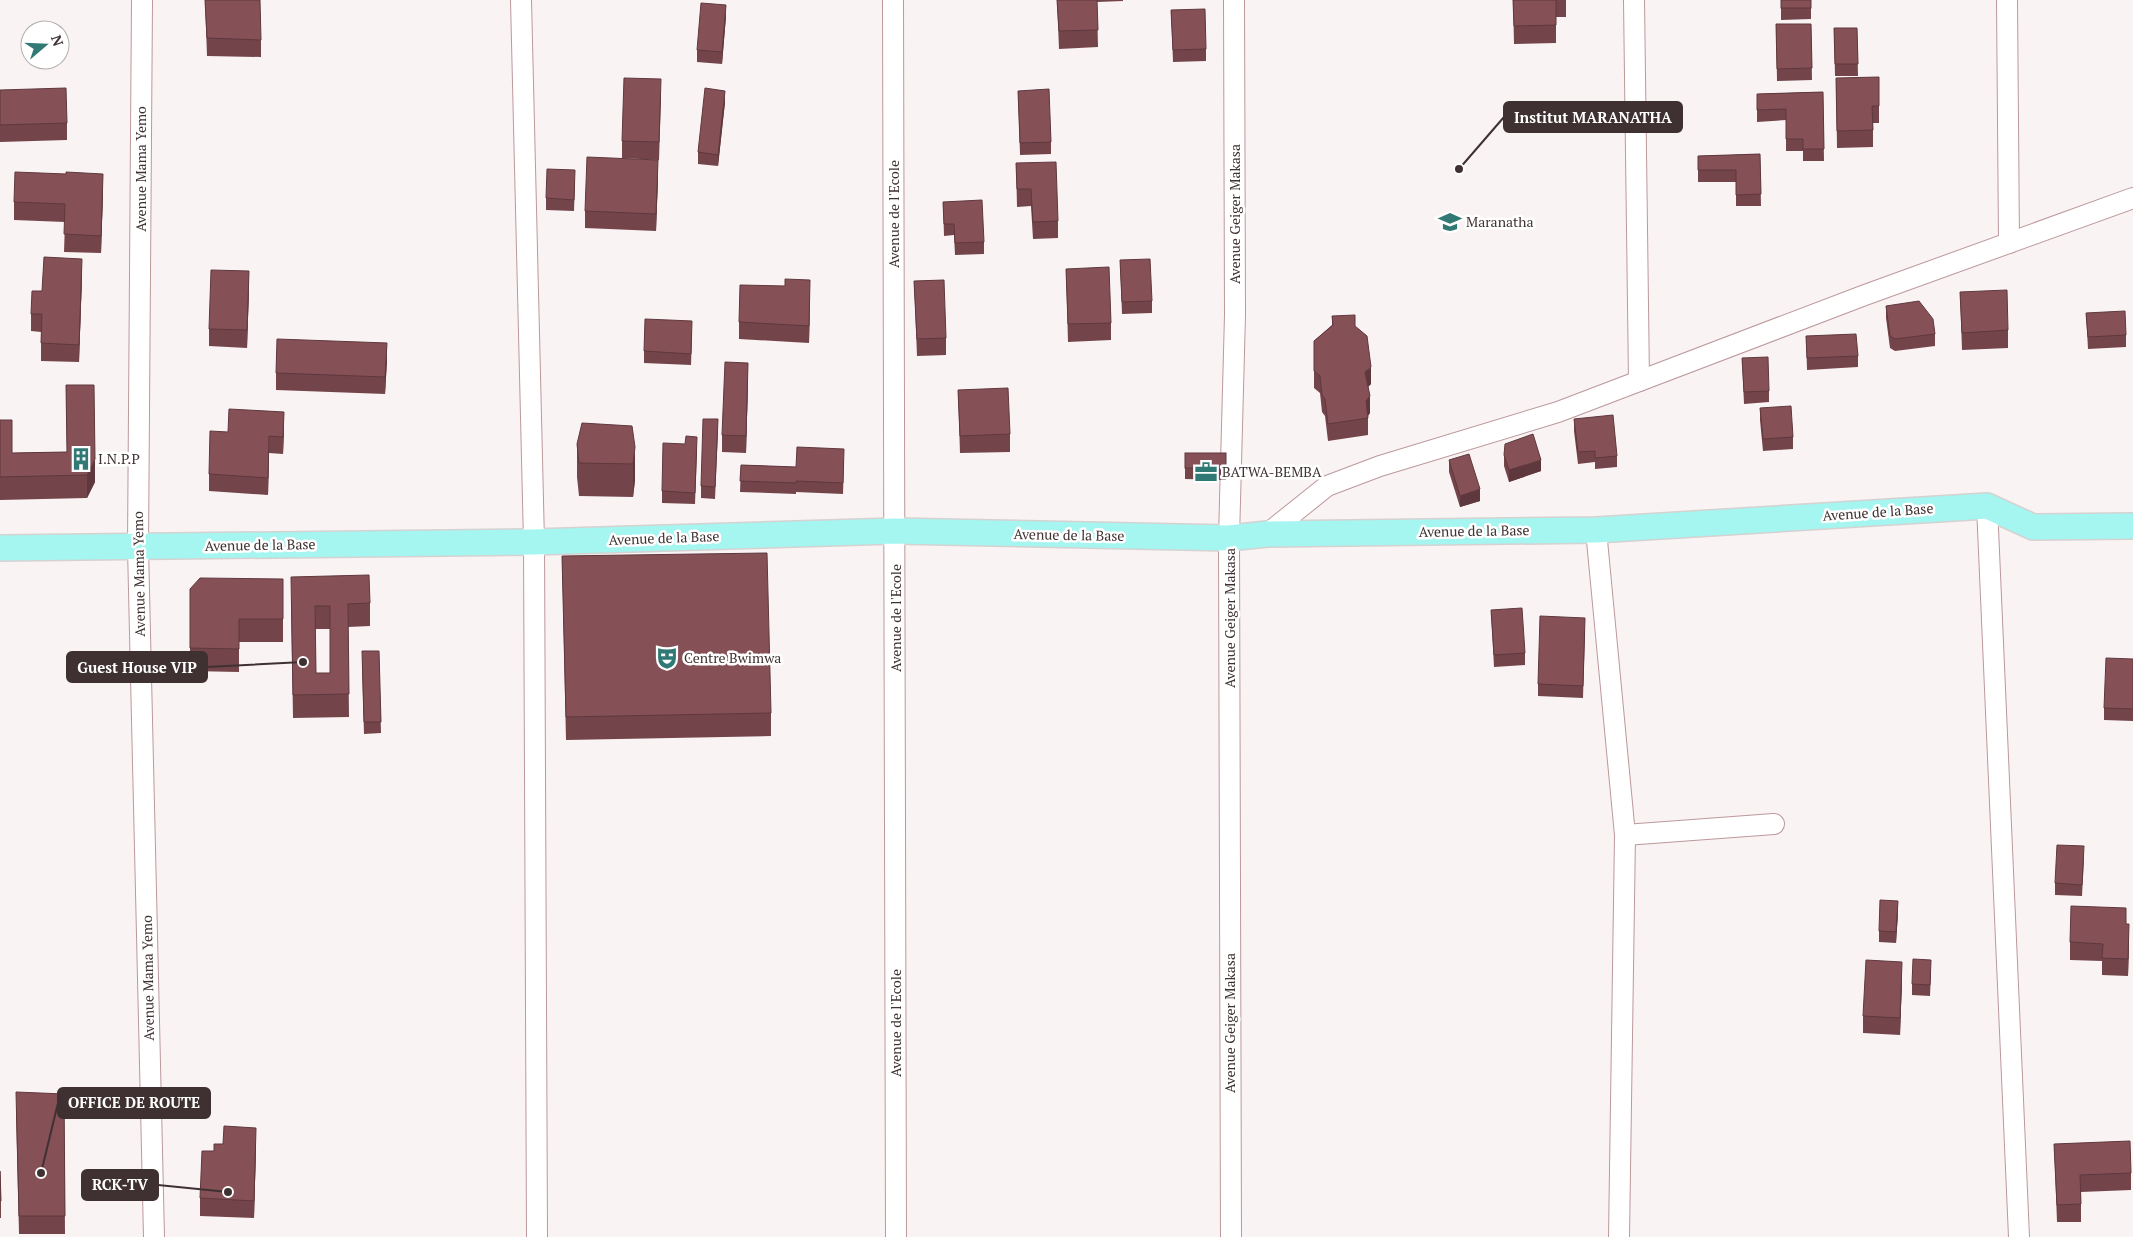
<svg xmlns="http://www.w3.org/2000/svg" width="2133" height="1237" font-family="'PT Serif',serif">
<rect width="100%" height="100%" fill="#faf3f3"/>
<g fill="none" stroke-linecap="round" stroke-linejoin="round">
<defs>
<g id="minor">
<polyline points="142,0 138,547 154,1237"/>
<polyline points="521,0 534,542 537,1237"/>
<polyline points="893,0 896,1237"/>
<polyline points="1634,0 1639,381"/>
<polyline points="2007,0 2009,243"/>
<polyline points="1987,506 2019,1237"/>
<polyline points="1596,530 1625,835 1619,1237"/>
<polyline points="1267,534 1327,486 1380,466 1558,412 1865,295 2133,198"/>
<polyline points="1625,835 1774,824"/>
<polyline points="1231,1237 1229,538 1235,315 1234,0"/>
</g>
<polyline id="major" points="0,548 534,542 895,531 1229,538 1267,534 1596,530 1987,506 2033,527 2133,526"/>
</defs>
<use href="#minor" stroke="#bc989c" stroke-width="22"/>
<use href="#major" stroke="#d5d2d2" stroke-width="28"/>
<use href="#minor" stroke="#fff" stroke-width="20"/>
<use href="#major" stroke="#a5f5f0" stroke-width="25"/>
</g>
<g fill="#73454b" fill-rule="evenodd">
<polygon points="205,0 261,40 261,57 207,56"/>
<polygon points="1057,0 1123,0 1123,1 1097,2 1098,47 1059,49"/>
<polygon points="1513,0 1566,0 1566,17 1556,17 1556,43 1514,44"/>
<polygon points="1781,0 1811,0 1811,19 1781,20"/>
<polygon points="1171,10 1206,49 1206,61 1173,62"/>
<polygon points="726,16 722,64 697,62 697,50"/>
<polygon points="1776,24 1811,24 1812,80 1777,81"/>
<polygon points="1834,28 1857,28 1858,76 1835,76"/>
<polygon points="1836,78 1879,106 1879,123 1873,123 1873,147 1837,148"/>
<polygon points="0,90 67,123 67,140 0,142"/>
<polygon points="1018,91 1051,142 1051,154 1020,155"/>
<polygon points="1823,92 1824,161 1803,161 1803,151 1786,151 1786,120 1757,122 1757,94"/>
<polygon points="661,96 659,160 622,158 622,141"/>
<polygon points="725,102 718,166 698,164 698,152"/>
<polygon points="1760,154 1761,206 1736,206 1736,182 1698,182 1698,156"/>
<polygon points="1016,163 1058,221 1058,238 1033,239 1031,206 1017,207"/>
<polygon points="66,174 103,191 101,253 64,252 65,222 14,220 14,202"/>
<polygon points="658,177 656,231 585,228 585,211"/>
<polygon points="575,182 574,211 546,210 546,198"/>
<polygon points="943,202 984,242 984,254 955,255 954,235 944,236"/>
<polygon points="1120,260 1152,301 1152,313 1122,314"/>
<polygon points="1066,269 1111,323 1111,340 1068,342"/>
<polygon points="82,276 79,362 41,361 41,332 31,331 31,314 42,291"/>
<polygon points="914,281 946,338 946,355 917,356"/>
<polygon points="249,288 247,348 209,346 209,329"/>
<polygon points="1960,292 2008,330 2008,348 1962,350"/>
<polygon points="810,298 809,343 739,339 739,322"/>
<polygon points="1886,306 1935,334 1935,346 1895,351 1890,348 1886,318"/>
<polygon points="2086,313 2126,335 2126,347 2088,349"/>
<polygon points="1332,316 1355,326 1371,384 1368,387 1370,413 1368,416 1368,435 1328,441 1325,416 1322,412 1320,393 1314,388 1314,341 1332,325"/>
<polygon points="692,333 691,365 644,363 644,351"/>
<polygon points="1806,336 1858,356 1858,367 1807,370"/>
<polygon points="1742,358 1769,391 1769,402 1744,404"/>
<polygon points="387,360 385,394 276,390 276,373"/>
<polygon points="748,381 746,453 722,452 722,435"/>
<polygon points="66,385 95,482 87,498 0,500 0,420 12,453 67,452"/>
<polygon points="958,390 1010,434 1010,452 960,453"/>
<polygon points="1760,408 1793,437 1793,449 1763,451 1760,420"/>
<polygon points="1574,419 1617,456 1617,467 1595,469 1595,462 1578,464 1574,431"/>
<polygon points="632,426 635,480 633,497 579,496 577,477 577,444"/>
<polygon points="284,429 283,454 269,453 268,495 209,491 209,474 228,432"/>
<polygon points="718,431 715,499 701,498 701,486"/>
<polygon points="697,449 695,504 662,503 662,491"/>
<polygon points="1185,453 1226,453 1226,480 1185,479"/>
<polygon points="1504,455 1541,471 1509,482 1504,466"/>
<polygon points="1449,460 1480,501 1460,507 1449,472"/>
<polygon points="844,461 843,494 796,492 796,494 740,492 741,465 796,467"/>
<polygon points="562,556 771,713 771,736 566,740"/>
<polygon points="283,579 283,642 239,642 239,672 190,671 190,589"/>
<path d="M291,599l79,4v23l-22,1 1,90 -56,1zM315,629h15v44h-14z"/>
<polygon points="1491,610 1525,653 1525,665 1494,667"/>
<polygon points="1585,630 1583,698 1538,696 1538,684"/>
<polygon points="379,651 381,733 364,734 362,663"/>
<polygon points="2133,659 2133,721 2104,720 2104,708"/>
<polygon points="2084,858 2082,896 2055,895 2055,883"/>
<polygon points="1898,912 1896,943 1879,942 1879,931"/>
<polygon points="2126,924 2129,942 2128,976 2102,975 2102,961 2070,960 2070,942"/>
<polygon points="1931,972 1930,996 1912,995 1912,984"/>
<polygon points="1902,980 1900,1035 1863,1033 1863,1016"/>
<polygon points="64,1094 65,1234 19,1234 16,1110"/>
<polygon points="2054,1144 2131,1173 2131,1190 2081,1192 2081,1222 2057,1222"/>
<polygon points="256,1145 254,1218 200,1216 200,1198 214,1151"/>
<polygon points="0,1171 1,1201 1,1218 0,1218"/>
</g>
<g fill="#5e383d">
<polygon points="726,5 726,16 722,64 722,52"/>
<polygon points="725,91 725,102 718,166 718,155"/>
<polygon points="658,160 658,177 656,231 656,214"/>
<polygon points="103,174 103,191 101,253 101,236"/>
<polygon points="82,259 82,276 79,362 79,345"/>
<polygon points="249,271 249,288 247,348 247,330"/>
<polygon points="810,280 810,298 809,343 809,326"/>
<polygon points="387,343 387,360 385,394 385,377"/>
<polygon points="748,363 748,381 746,453 746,436"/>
<polygon points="1371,367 1371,384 1365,389 1365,372"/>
<polygon points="1370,396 1370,413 1366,418 1366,401"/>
<polygon points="284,412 284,429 283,454 283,437"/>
<polygon points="269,436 269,453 268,495 268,478"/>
<polygon points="635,447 635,480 633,497 633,464"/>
<polygon points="95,459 95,482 87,498 87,475"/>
<polygon points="1541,460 1541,471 1509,482 1509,470"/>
<polygon points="1480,489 1480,501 1460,507 1460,496"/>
<polygon points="1898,901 1898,912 1896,943 1896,932"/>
<polygon points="2129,924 2129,942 2128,976 2128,959"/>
<polygon points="1902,962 1902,980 1900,1035 1900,1018"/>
<polygon points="256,1128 256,1145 254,1218 254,1201"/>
</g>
<g fill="#865057" stroke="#5e383d" fill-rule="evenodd">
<polygon points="205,0 260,0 261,40 207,38"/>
<polygon points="1057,0 1097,0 1098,30 1059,31"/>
<polygon points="1513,0 1556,0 1556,25 1514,26"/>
<rect x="1781" y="0" width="30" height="8"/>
<polygon points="701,3 726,5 722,52 697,50"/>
<polygon points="1205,9 1206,49 1173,50 1171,10"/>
<polygon points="1776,24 1811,24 1812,68 1777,69"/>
<polygon points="1834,28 1857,28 1858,64 1835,64"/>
<polygon points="1879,77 1879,106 1872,106 1873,130 1837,131 1836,78"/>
<polygon points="624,78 661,79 659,142 622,141"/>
<polygon points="66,88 67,123 0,125 0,90"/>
<polygon points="705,88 725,91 718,155 698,152"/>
<polygon points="1049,89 1051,142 1020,143 1018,91"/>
<polygon points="1823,92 1824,149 1803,149 1803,139 1786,139 1786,109 1757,110 1757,94"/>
<polygon points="1760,154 1761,194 1736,195 1736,170 1698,170 1698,156"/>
<polygon points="587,157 658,160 656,214 585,211"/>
<polygon points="1056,162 1058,221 1033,222 1031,189 1017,189 1016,163"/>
<polygon points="547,169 575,170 574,200 546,198"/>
<polygon points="15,172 66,174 66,172 103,174 101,236 64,234 65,204 14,202"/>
<polygon points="982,200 984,242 955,243 954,224 944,224 943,202"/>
<polygon points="44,257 82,259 79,345 41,343 42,314 31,314 32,291 42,291"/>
<polygon points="1150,259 1152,301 1122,302 1120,260"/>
<polygon points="1109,267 1111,323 1068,324 1066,269"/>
<polygon points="211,270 249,271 247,330 209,329"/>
<polygon points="785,279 810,280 809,326 739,322 740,285 785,286"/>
<polygon points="944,280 946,338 917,339 914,281"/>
<polygon points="2007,290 2008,330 1962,333 1960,292"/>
<polygon points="1919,301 1933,319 1935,334 1895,339 1890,336 1886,306"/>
<polygon points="2125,311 2126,335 2088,337 2086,313"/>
<polygon points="1355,315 1355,326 1367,336 1371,367 1365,372 1370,396 1366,401 1368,418 1328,424 1325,399 1322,395 1320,376 1314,371 1314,341 1333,325 1332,316"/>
<polygon points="645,319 692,321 691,354 644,351"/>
<polygon points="1856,334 1858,356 1807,358 1806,336"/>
<polygon points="277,339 387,343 385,377 276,373"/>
<polygon points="1768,357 1769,391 1744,392 1742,358"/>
<polygon points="725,362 748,363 746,436 722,435"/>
<polygon points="66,385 94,385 95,459 87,475 0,477 0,420 12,420 12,453 67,452"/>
<polygon points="1008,388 1010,434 960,436 958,390"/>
<polygon points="1791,406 1793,437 1763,439 1760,408"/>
<polygon points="229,409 284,412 283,437 269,436 268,478 209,474 210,431 228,432"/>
<polygon points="1613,415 1617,456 1595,458 1595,451 1578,452 1574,419"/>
<polygon points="703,419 718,419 715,487 701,486"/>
<polygon points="582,423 632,426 635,447 633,464 579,463 577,444"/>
<polygon points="1533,434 1541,460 1509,470 1504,455 1505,444"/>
<polygon points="686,436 697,437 695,493 662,491 663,443 685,444"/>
<polygon points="797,447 844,449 843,483 796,481 796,483 740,481 741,465 796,467"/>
<rect x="1185" y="453" width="41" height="15"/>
<polygon points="1469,454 1480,489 1460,496 1449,460"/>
<polygon points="767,553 771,713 566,717 562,556"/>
<path d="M369,575l1,28 -22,1 1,90 -56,1 -2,-118zM315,606h15v67h-14z"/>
<polygon points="200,578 283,579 283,619 239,619 239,649 190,648 190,589"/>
<polygon points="1522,608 1525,653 1494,655 1491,610"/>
<polygon points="1540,616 1585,618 1583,686 1538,684"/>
<polygon points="362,651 379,651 381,722 364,722"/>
<polygon points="2106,658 2133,659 2133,709 2104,708"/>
<polygon points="2057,845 2084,846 2082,885 2055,883"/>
<polygon points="1880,900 1898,901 1896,932 1879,931"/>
<polygon points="2071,906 2126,908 2126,924 2129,924 2128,959 2102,958 2103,944 2070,942"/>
<polygon points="1913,959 1931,960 1930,985 1912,984"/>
<polygon points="1866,960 1902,962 1900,1018 1863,1016"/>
<polygon points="16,1092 64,1094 65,1216 19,1216"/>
<polygon points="224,1126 256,1128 254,1201 200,1198 202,1151 214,1151 214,1144 223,1144"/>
<polygon points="2130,1141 2131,1173 2080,1175 2081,1204 2057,1205 2054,1144"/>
<polygon points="0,1171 1,1201 0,1201"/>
</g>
<defs>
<symbol id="school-bare" viewBox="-9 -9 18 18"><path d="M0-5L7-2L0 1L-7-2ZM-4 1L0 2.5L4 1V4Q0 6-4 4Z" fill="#317974" stroke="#fff" stroke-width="2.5" paint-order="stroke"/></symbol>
<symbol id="building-bare" viewBox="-9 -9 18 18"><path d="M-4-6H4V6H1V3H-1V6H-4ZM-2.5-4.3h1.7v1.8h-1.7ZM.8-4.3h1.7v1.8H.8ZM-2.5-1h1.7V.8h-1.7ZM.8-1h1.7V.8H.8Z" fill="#317974" stroke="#fff" stroke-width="2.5" paint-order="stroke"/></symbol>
<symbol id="office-bare" viewBox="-9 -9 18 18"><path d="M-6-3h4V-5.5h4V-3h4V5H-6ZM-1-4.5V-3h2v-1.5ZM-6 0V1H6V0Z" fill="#317974" stroke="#fff" stroke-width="2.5" paint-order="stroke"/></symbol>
<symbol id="theatre-bare" viewBox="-9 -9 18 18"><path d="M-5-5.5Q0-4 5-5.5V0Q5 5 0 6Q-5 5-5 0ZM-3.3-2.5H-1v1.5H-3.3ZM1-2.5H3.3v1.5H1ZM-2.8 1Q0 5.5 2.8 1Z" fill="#317974" stroke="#fff" stroke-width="2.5" paint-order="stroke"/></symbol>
</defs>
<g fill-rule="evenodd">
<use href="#school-bare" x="1434" y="206" width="32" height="32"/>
<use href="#building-bare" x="65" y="443" width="32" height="32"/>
<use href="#office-bare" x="1190" y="456" width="32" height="32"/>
<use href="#theatre-bare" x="651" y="642" width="32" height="32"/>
</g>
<g text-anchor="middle" stroke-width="5" stroke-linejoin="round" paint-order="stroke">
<g font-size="14" fill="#3f3132" stroke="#fff">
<text transform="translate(141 169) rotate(-90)" y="5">Avenue Mama Yemo</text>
<text transform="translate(894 214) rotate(-90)" y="5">Avenue de l'Ecole</text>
<text transform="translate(1235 214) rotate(-90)" y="5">Avenue Geiger Makasa</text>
<text transform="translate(1878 512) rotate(-4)" y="5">Avenue de la Base</text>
<text transform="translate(1474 531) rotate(-1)" y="5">Avenue de la Base</text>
<text transform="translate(1069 535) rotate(1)" y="5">Avenue de la Base</text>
<text transform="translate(664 538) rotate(-2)" y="5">Avenue de la Base</text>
<text transform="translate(260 545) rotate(-1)" y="5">Avenue de la Base</text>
<text transform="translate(139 574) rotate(-91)" y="5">Avenue Mama Yemo</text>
<text transform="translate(896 618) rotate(-90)" y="5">Avenue de l'Ecole</text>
<text transform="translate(1230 618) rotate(-90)" y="5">Avenue Geiger Makasa</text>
<text transform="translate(148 978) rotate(-91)" y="5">Avenue Mama Yemo</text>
<text transform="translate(896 1023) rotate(-90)" y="5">Avenue de l'Ecole</text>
<text transform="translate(1230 1023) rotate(-90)" y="5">Avenue Geiger Makasa</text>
</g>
<g font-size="14" fill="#3f3132" stroke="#fff" text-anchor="start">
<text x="1466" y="227">Maranatha</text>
<text x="98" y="464">I.N.P.P</text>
<text x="1222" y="477">BATWA-BEMBA</text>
<text x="684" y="663">Centre Bwimwa</text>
</g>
</g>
<path fill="none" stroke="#3f3132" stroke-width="2" d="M1459 169L1504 117M303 662L207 667M41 1173L58 1103M228 1192L158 1185"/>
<g fill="#3f3132" stroke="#fff" stroke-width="2">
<circle cx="1459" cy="169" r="5"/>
<circle cx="303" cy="662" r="5"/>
<circle cx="41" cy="1173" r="5"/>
<circle cx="228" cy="1192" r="5"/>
</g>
<g fill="#3f3132" stroke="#3f3132" stroke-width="2">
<rect x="1504" y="102" width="178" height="30" rx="5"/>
<rect x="67" y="652" width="140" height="30" rx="5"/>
<rect x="58" y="1088" width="152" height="30" rx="5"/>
<rect x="82" y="1170" width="76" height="30" rx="5"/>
</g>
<g font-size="15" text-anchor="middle" font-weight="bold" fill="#fff">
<text x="1593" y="123">Institut MARANATHA</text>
<text x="137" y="673">Guest House VIP</text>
<text x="134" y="1108">OFFICE DE ROUTE</text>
<text x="120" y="1190">RCK-TV</text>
</g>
<g transform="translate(45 45) rotate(71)"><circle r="24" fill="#ffffff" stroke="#b2adad"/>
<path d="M0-4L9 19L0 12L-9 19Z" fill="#317974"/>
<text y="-8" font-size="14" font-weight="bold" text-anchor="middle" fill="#3f3132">N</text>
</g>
</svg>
